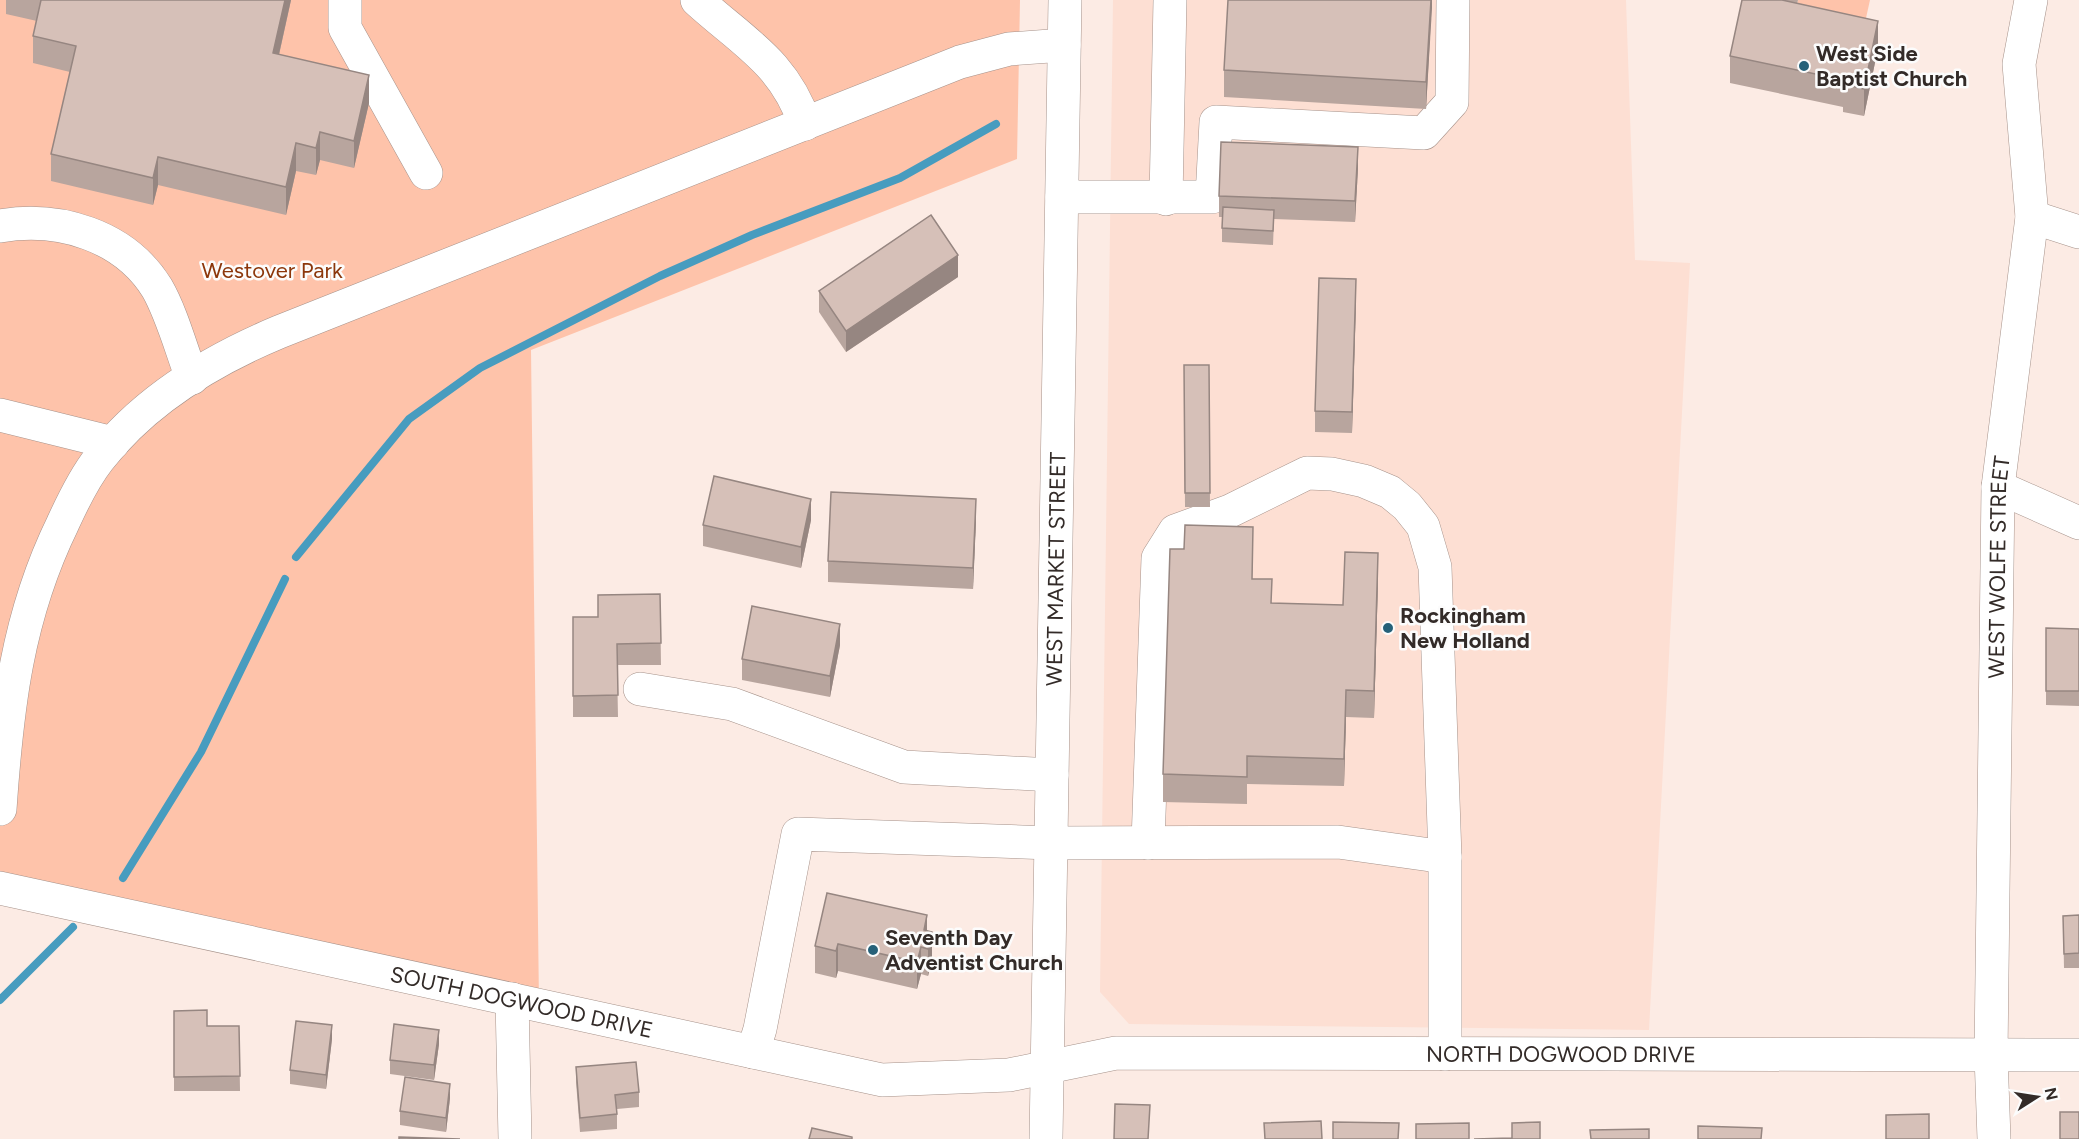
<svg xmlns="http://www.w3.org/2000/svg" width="2079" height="1139" font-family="Figtree,sans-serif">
<rect width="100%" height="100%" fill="#fcebe4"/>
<polygon fill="#fddfd3" points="1113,0 1626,0 1635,260 1690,263 1649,1030 1129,1024 1100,992"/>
<g fill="#fec3aa">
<polygon points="0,0 1020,0 1017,159 531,350 539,1005 0,874"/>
<polygon points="1798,0 1870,0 1860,45 1795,11"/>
</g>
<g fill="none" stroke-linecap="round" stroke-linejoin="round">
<g stroke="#479cbf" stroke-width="8">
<polyline points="296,557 409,419 480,368 660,276 752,235 900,178 996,124"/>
<polyline points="123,878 201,752 285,579"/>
<polyline points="0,1000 73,927"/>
</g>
<defs>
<g id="minor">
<polyline points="345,0 345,28 426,173"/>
<path d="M697,0c46,42 87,62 108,124"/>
<polyline points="1062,197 1212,197 1216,122 1424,133 1452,102 1453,0"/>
<polyline points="1166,199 1170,0"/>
<polyline points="2032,217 2079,232"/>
<path d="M0,226c59,-10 124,9 157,62 15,26 24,61 35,90"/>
<polyline points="0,415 113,443"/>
<polyline points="1998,487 2079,523"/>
<polyline points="640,689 732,704 904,767 1052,775"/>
<path d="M0,809c7,-102 17,-192 63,-286 10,-22 21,-45 36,-64 45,-58 113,-99 180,-127l681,-270 49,-13 55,-4"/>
<polyline points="1148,843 1158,558 1175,531 1230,511 1307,473 1332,474 1364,481 1390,492 1407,506 1423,526 1435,567 1445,857 1445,1054"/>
<path id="s1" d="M0,888l882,192 127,-5 107,-22 963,2"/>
<polyline points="512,999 515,1139"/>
<polyline points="753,1052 760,1029 798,834 1050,843 1338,842 1445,857"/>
<path id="s2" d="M1994,1139l-3,-84 7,-568 34,-270 -13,-153 12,-64"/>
</g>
<g id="major">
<path id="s3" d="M1046,1139l19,-1139"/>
</g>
</defs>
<use href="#minor" stroke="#a6928a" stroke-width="34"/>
<use href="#major" stroke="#a6928a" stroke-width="34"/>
<use href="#minor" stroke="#fff" stroke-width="33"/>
<use href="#major" stroke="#fff" stroke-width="33"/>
</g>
<g fill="#b8a59e">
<polygon points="6,0 291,0 279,55 369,103 354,168 320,160 316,175 296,171 286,215 158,185 153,205 51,181 51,154 70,72 33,63 33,36 37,21 6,14"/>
<polygon points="1432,0 1426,109 1224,97 1224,70"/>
<polygon points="1742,0 1798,0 1797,4 1878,48 1864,116 1843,112 1843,107 1730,83 1730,56"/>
<polygon points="1358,168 1355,222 1274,219 1273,245 1222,242 1222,217 1219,217 1219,196"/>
<polygon points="958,277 846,352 819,312 819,291"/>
<polygon points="1356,300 1352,433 1315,432 1315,411"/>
<polygon points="1184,365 1209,365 1210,507 1185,507"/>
<polygon points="811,520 801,568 703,546 703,525"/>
<polygon points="976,520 973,589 828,582 828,561"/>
<polygon points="1253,555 1252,579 1272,603 1343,605 1378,581 1374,718 1346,717 1344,786 1247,784 1247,804 1163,802 1163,774"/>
<polygon points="660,594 661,665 617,665 618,717 573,717 573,617 598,617"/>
<polygon points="2046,628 2079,629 2079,706 2046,705"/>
<polygon points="840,645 830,697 742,680 742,659"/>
<polygon points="2079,915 2079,968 2064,968 2063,916"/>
<polygon points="927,931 932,959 928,976 921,974 917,989 838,971 836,978 815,973 815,946"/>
<polygon points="174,1011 207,1026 239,1026 240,1091 174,1091"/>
<polygon points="332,1039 326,1089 290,1084 290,1070"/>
<polygon points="439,1044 434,1080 390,1074 390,1060"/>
<polygon points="576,1067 639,1092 639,1107 617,1109 617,1129 580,1132 576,1082"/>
<polygon points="450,1098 446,1132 400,1125 400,1111"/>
</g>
<g fill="#968681">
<polygon points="285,0 291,0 273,81 273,53"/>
<polygon points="1431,0 1432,0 1432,8 1426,109 1426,82"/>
<polygon points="1878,21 1878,48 1864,116 1864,89"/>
<polygon points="369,75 369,103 354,168 354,141"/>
<polygon points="320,132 320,160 316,175 316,148"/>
<polygon points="296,143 296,171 286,215 286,187"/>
<polygon points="1358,147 1358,168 1355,222 1355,201"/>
<polygon points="158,157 158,185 153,205 153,178"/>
<polygon points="958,255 958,277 846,352 846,331"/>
<polygon points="1356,279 1356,300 1352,433 1352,412"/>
<polygon points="811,499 811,520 801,568 801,547"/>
<polygon points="976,499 976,520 973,589 973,568"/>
<polygon points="1378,553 1378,581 1374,718 1374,691"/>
<polygon points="840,624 840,645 830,697 830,676"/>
<polygon points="1346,690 1346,717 1344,786 1344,759"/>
<polygon points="927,915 927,943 924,930"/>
<polygon points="932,932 932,959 928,976 928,949"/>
<polygon points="838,944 838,971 836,978 836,951"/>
<polygon points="921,947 921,974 917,989 917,962"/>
<polygon points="332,1025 332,1039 326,1089 326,1075"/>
<polygon points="439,1030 439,1044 434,1080 434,1065"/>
<polygon points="450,1084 450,1098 446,1132 446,1118"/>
</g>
<g fill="#d6c0b8" stroke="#968681" stroke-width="1.5">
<polygon points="41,0 285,0 273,53 369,75 354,141 320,132 316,148 296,143 286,187 158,157 153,178 51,154 76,46 33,36"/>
<polygon points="1228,0 1431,0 1426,82 1224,70"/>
<polygon points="1742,0 1782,0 1878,21 1864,89 1843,84 1844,80 1730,56"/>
<polygon points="1221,142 1358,147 1355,201 1219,196"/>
<polygon points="1223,207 1274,210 1273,231 1222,228"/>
<polygon points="931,215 958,255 846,331 819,291"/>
<polygon points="1319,278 1356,279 1352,412 1315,411"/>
<polygon points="1184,365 1209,365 1210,493 1185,493"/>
<polygon points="714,476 811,499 801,547 703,525"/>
<polygon points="831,492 976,499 973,568 828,561"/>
<polygon points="1185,525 1253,527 1252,579 1272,579 1271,603 1343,605 1345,552 1378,553 1374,691 1346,690 1344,759 1247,756 1247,777 1163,774 1170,549 1184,549"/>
<polygon points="660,594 661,643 617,644 618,695 573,696 573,617 598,617 598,595"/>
<polygon points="752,606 840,624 830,676 742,659"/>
<polygon points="2046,628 2079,629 2079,691 2046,691"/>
<polygon points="827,893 927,915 924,930 932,932 928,949 921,947 917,962 838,944 836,951 815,946"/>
<polygon points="2079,915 2079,953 2064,954 2063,916"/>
<polygon points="207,1010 207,1026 239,1026 240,1076 174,1077 174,1011"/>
<polygon points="296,1021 332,1025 326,1075 290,1070"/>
<polygon points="394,1024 439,1030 434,1065 390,1060"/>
<polygon points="636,1062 639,1092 615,1095 617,1114 580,1118 576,1067"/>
<polygon points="405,1077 450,1084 446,1118 400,1111"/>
<polygon points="1115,1104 1150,1105 1148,1139 1114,1139"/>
<rect x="2060" y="1112" width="19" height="27"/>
<polygon points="1929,1114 1929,1139 1886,1139 1886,1115"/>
<polygon points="1321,1121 1322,1139 1265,1139 1264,1123"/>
<polygon points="1333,1122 1399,1123 1398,1139 1333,1139"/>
<polygon points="1540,1122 1540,1139 1474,1139 1512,1138 1512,1123"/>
<polygon points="1469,1123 1469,1139 1416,1139 1416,1124"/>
<polygon points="1698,1126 1762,1128 1761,1139 1698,1139"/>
<polygon points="812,1128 852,1137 852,1139 809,1139"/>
<polygon points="1649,1129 1649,1139 1591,1139 1590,1130"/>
<polygon points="399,1137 460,1139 399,1139"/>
</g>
<g fill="#266179" stroke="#fcfcfc" stroke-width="2">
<circle cx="1804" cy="66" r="6"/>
<circle cx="1388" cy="628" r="6"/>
<circle cx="873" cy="950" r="6"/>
</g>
<g text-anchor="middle" stroke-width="5" stroke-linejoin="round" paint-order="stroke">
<g font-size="22" font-weight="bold" fill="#332b28" stroke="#fcfcfc" text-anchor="start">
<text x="1816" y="61">West Side<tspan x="1816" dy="25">Baptist Church</tspan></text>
<text x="1400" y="623">Rockingham<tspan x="1400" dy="25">New Holland</tspan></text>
<text x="885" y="945">Seventh Day<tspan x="885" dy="25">Adventist Church</tspan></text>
</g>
<g font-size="22" fill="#8c370b" stroke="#fcfcfc">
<text x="272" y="278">Westover Park</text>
</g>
<g font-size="22" fill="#332b28" stroke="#fcfcfc">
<text dy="8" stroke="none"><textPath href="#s2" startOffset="572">WEST WOLFE STREET</textPath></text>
<text dy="8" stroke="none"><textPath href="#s3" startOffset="570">WEST MARKET STREET</textPath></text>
<text dy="8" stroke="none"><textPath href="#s1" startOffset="534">SOUTH DOGWOOD DRIVE</textPath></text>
<text dy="8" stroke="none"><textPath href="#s1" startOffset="1584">NORTH DOGWOOD DRIVE</textPath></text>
</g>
</g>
<g transform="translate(2037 1097) rotate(78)" stroke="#fcfcfc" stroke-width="4.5" paint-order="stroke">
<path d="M0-4.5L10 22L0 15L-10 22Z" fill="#332b28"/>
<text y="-9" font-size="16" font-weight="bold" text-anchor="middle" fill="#332b28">N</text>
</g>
</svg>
